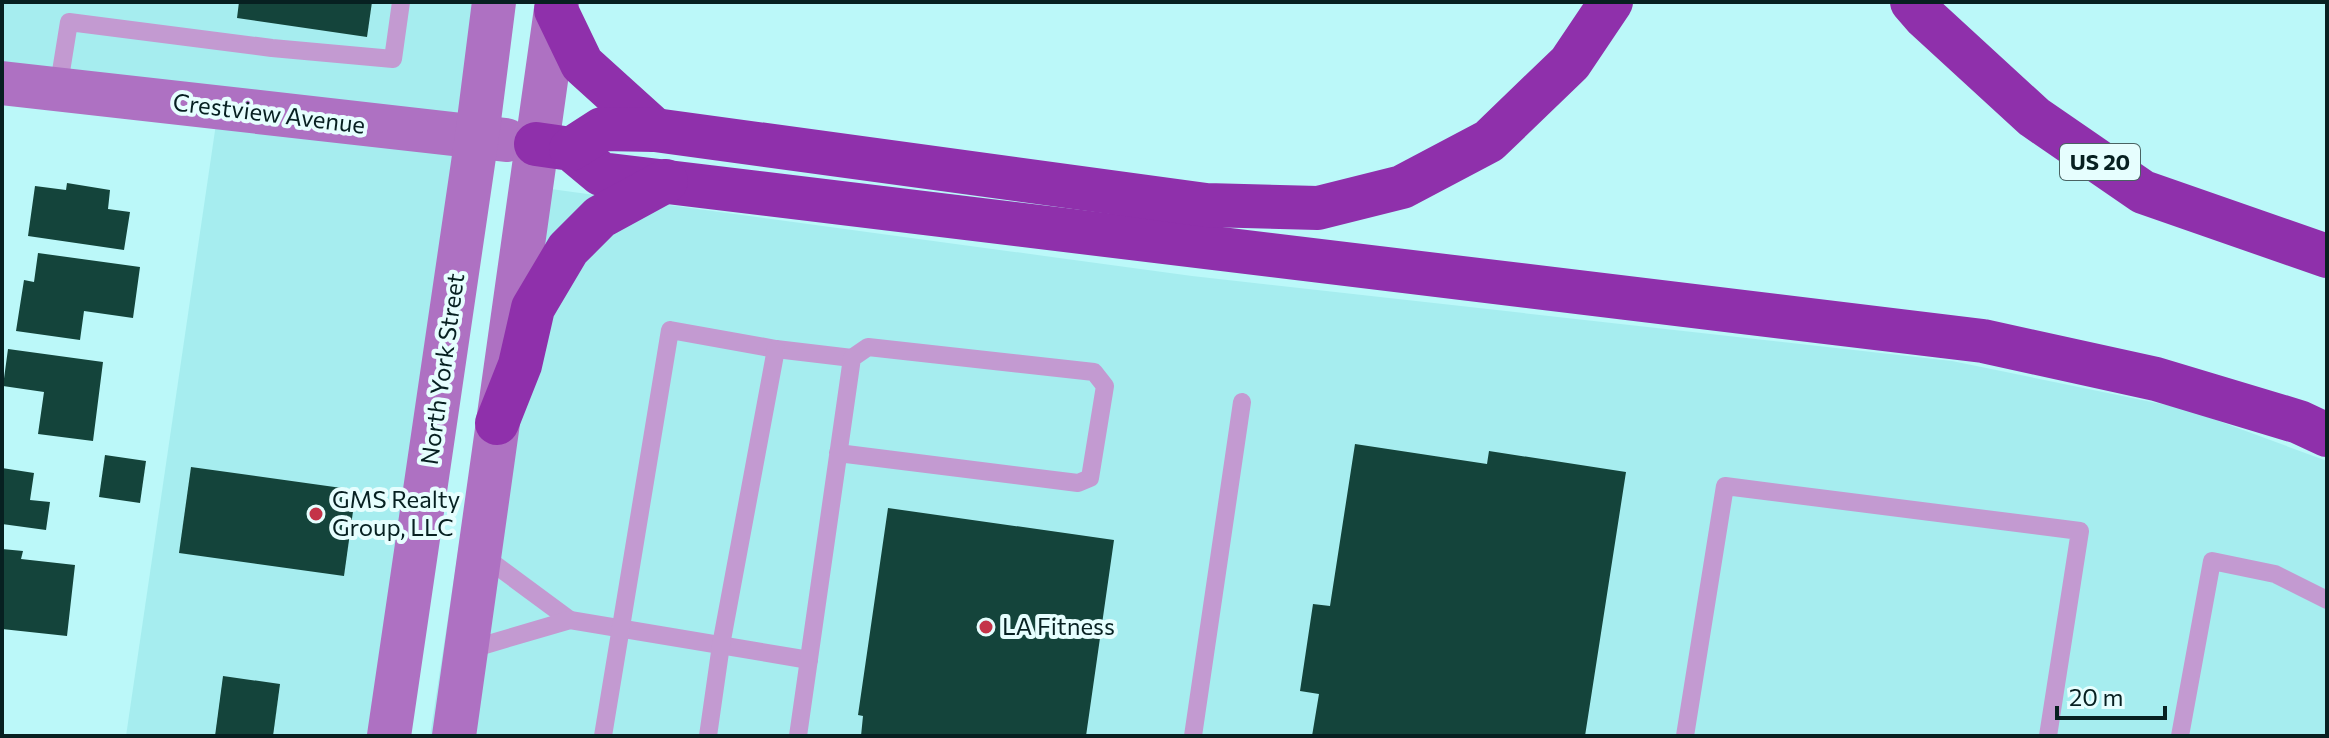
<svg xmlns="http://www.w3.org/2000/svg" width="2329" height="738" font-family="Commissioner,sans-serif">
<rect width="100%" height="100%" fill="#bbf8f9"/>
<g fill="#a6edef">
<polygon points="2,2 498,2 481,124 2,69"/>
<polygon points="217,117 492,152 410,736 126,736"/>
<polygon points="514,184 1192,276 1952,361 2186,409 2327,461 2327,736 430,736"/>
</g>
<g fill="#14443b">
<polygon points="239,2 372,2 367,37 237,18"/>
<polygon points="67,183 110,190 108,209 130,212 124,250 28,236 35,186 66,190"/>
<polygon points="38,253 140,267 133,318 84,311 80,340 16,331 24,280 34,282"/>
<polygon points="8,349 103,362 93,441 38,434 44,392 3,386"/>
<polygon points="1355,444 1487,464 1489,451 1626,472 1585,736 1312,736 1319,694 1300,691 1313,604 1330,606"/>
<polygon points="105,455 146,461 140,503 99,497"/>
<polygon points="191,467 356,490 344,576 179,553"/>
<polygon points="2,468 34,473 30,500 50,502 46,530 2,524"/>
<polygon points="888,508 1114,540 1086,736 861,736 863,716 858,715"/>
<polygon points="2,549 23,551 21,559 75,565 67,636 2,629"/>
<polygon points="223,676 280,684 273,736 215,736"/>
</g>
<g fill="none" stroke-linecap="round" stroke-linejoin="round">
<g stroke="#c39ad1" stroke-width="18">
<polyline points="58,90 69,22 272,48 393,59 401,2"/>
<polyline points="482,555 570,620"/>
<polyline points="468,650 570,620 809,660"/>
<polyline points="603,736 670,330 776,349 852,358"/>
<polyline points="708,736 721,645 776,349"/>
<polyline points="798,736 852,358 868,347 1094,372 1105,386 1090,478 1078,483 838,453"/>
<polyline points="1193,736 1242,402"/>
<polyline points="1685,736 1725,486 2080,531 2048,736"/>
<polyline points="2180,736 2212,561 2275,574 2327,600"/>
</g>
<g stroke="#ae71c2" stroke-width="44">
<polyline points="2,83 506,140"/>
<polyline points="389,736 477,136 494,2"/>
<polyline points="454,736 557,2"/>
</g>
<g stroke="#8f30ab" stroke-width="44">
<polyline points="1912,2 1925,17 2034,117 2143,192 2327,256"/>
<polyline points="556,10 582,64 655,130"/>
<polyline points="536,144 571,149 601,174 1983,341 2156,379 2299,422 2327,435"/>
<polyline points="571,149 602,129 655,130 1206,205 1318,208 1402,187 1489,141 1570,63 1611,2"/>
<polyline points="497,423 520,365 533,308 568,249 600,217 666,181"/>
</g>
</g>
<g fill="#c43348" stroke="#e6fefe" stroke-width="3">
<circle cx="316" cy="514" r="8"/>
<circle cx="986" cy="627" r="8"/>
</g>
<g text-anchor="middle" stroke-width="8" stroke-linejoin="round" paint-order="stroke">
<rect fill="#e6fefe" stroke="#4a6363" stroke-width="2" x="2060" y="144" width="80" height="36" rx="6"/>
<g font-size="22" font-weight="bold" fill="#072021">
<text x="2100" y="170">US 20</text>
</g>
<g font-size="24" fill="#072021" stroke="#e6fefe">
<text transform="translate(269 114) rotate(7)" y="8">Crestview Avenue</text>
<text transform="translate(443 369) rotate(-82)" y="8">North York Street</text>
</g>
<g font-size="24" fill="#072021" stroke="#e6fefe" text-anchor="start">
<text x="332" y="508">GMS Realty<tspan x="332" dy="28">Group, LLC</tspan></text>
<text x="1002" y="635">LA Fitness</text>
</g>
</g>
<rect width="2329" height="738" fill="none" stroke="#072021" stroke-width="8"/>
<path d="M2057 706v12h108v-12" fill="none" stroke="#072021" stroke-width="4"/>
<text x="2069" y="706" font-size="24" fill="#072021" stroke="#e6fefe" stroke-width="6" paint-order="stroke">20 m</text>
</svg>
